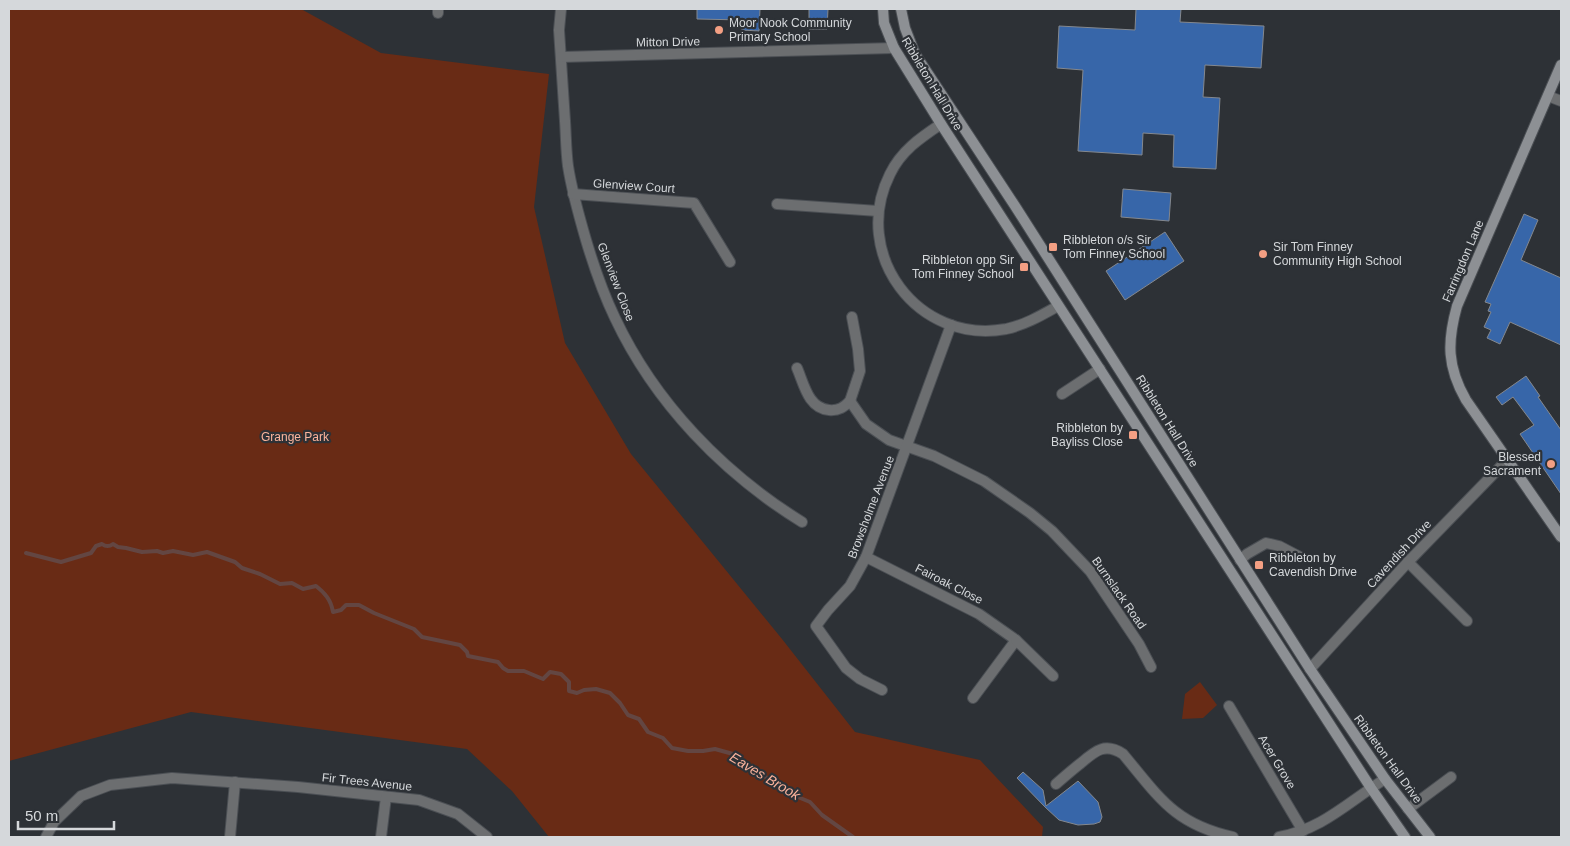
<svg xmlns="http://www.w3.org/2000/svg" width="1570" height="846" font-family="Helvetica,sans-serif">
<rect width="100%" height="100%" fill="#2d3136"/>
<g fill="#692b15">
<polygon points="9,9 301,9 381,53 549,74 534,207 565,343 631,454 782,639 855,732 980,760 1043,827 1042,837 549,837 512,791 467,749 191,712 9,761"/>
<polygon points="1200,682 1217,705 1203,718 1182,719 1185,694"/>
</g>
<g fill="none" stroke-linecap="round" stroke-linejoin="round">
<path stroke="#634642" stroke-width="4" d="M26,553l35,9 30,-9 5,-7 6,-2c4,3 7,3 11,0l5,3 8,1 16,4 15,-1 6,2 10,-2 20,4 14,-3 28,10 7,6 18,6 20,10 12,-1 11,6 13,-3c9,7 15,14 17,26l8,-2 5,-5h13l15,8 40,16 8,8 38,8 7,7 1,4 30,6 5,6 5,3h16l19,8 7,-7 11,2 8,8v9l8,2 7,-3 12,-1 14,4 10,10 8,12 11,4 9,13 15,6 9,10 16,3h15l12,-2 18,5 13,14 30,14 17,13 17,7 12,13 31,22"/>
</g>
<g fill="#3766a9" stroke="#84888e">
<polygon points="697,9 760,9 759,31 742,30 743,20 697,19"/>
<polygon points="809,9 828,9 827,29 809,29"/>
<polygon points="1136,9 1181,9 1180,22 1264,26 1261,68 1205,65 1203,97 1220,98 1216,169 1173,167 1174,135 1143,133 1142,155 1078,151 1083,70 1057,68 1059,26 1135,30"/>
<polygon points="1123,189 1171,193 1169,221 1121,217"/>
<polygon points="1524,214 1538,220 1521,260 1561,278 1561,345 1510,322 1500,344 1487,338 1491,330 1484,327 1491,312 1488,311 1491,304 1485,302"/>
<polygon points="1165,232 1184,261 1125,300 1106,271"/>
<polygon points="1526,376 1540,396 1538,397 1561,430 1561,494 1520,434 1534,425 1513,397 1502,405 1496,397"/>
<polygon points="1023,772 1043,790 1046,806 1078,781 1098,802 1102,817 1100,822 1094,824 1078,825 1059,820 1045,807 1017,778"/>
</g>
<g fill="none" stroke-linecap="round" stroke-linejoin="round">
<defs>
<g id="street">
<polyline points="438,9 438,13"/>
<path d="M561,9l-2,21c2,30 4,61 6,91 1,15 1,30 3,45 4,26 11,50 18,74 8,27 17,53 29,78 40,85 108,155 187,204"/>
<polyline points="561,57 894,48"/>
<polyline points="1548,96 1561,101"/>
<path d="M941,124c-21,14 -40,27 -51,50 -40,80 28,171 116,155 19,-4 36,-14 52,-23"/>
<polyline points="573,194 694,203 730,262"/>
<polyline points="777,204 878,211"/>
<path d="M797,368c7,16 11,40 32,42 10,1 15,-3 21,-9l16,23 23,16 45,16 50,25 46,32 22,18 38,40 49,73 12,23"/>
<polyline points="1062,394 1100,369"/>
<polyline points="850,401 860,371 858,349 852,317"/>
<polyline points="866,557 979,614 1016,640 973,698"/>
<polyline points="1240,560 1247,554 1266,543 1279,546 1300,557"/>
<polyline points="1408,562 1467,621"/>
<polyline points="1016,640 1053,676"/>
<polyline points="1310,669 1408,562 1508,459"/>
<polyline points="882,690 860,679 846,668 816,626 828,610 850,586 866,557 951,325"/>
<polyline points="1229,706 1303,831"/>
<path d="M1056,784c8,-7 16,-14 25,-21 14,-12 24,-21 42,-9 36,43 51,70 110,83"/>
<polyline points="1408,809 1451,777"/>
<polyline points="46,837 54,822 81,796 110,785 172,778 298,787 419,800 458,814 487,837"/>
<polyline points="230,837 235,782"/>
<polyline points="381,837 386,797"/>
<path d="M1279,837c44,-8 69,-35 106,-58"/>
</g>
<g id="secondary">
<polyline points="883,9 884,23 894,48 941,124 1371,788 1405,837"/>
<polyline points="901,9 905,28 915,54 1015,206 1310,669 1385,779 1430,837"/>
<path d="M1561,65l-104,241c-10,36 -10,61 9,94l95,137"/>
</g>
</defs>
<use href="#street" stroke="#4b4f54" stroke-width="12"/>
<use href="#secondary" stroke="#4b4f54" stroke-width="12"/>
<use href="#street" stroke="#6c6e70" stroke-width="10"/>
<use href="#secondary" stroke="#8d9094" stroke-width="10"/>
</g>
<g fill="#f39f83" stroke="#2d3136" stroke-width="2">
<circle cx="719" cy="30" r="5"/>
<rect x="1048" y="242" width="10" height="10" rx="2.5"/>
<circle cx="1263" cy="254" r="5"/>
<rect x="1019" y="262" width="10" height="10" rx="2.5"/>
<rect x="1128" y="430" width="10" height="10" rx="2.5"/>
<circle cx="1551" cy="464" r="5"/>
<rect x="1254" y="560" width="10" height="10" rx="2.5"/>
</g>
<g text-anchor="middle" stroke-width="4.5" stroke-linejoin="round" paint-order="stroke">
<g font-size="12" fill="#d5d8db" stroke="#2d3136" text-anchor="start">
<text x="729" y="27">Moor Nook Community<tspan x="729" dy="14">Primary School</tspan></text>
<text x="1063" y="244">Ribbleton o/s Sir<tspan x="1063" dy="14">Tom Finney School</tspan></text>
<text x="1273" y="251">Sir Tom Finney<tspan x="1273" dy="14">Community High School</tspan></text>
<text x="1014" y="264" text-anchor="end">Ribbleton opp Sir<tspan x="1014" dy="14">Tom Finney School</tspan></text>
<text x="1123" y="432" text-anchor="end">Ribbleton by<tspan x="1123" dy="14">Bayliss Close</tspan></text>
<text x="1541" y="461" text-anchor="end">Blessed<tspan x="1541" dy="14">Sacrament</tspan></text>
<text x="1269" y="562">Ribbleton by<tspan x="1269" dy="14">Cavendish Drive</tspan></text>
</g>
<g font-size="12" fill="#d5d8db" stroke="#2d3136">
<text transform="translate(668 42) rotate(-1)" y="4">Mitton Drive</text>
<text transform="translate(932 84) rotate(59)" y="4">Ribbleton Hall Drive</text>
<text transform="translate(634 186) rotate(4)" y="4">Glenview Court</text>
<text transform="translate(1463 261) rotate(-67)" y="4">Farringdon Lane</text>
<text transform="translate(616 282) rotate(69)" y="4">Glenview Close</text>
<text transform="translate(1167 421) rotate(58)" y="4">Ribbleton Hall Drive</text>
<text transform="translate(871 507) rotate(-69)" y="4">Browsholme Avenue</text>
<text transform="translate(1399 554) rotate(-47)" y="4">Cavendish Drive</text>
<text transform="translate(949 584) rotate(27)" y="4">Fairoak Close</text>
<text transform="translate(1119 593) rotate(55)" y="4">Burnslack Road</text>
<text transform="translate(1388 759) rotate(54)" y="4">Ribbleton Hall Drive</text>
<text transform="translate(1277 762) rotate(59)" y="4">Acer Grove</text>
<text transform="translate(367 782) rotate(6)" y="4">Fir Trees Avenue</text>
</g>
<g font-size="12" fill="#fcb59d" stroke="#2d3136">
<text x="295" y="441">Grange Park</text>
</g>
<g font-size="14" font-style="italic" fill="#f9b29b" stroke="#2d3136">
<text transform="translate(765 776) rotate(31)" y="5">Eaves Brook</text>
</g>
</g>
<rect width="1570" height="846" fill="none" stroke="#d5d8db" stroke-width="20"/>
<path d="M18 821v8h96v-8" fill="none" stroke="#d5d8db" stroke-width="2.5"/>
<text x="25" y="821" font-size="15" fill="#d5d8db" stroke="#2d3136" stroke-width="4" paint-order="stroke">50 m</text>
</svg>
